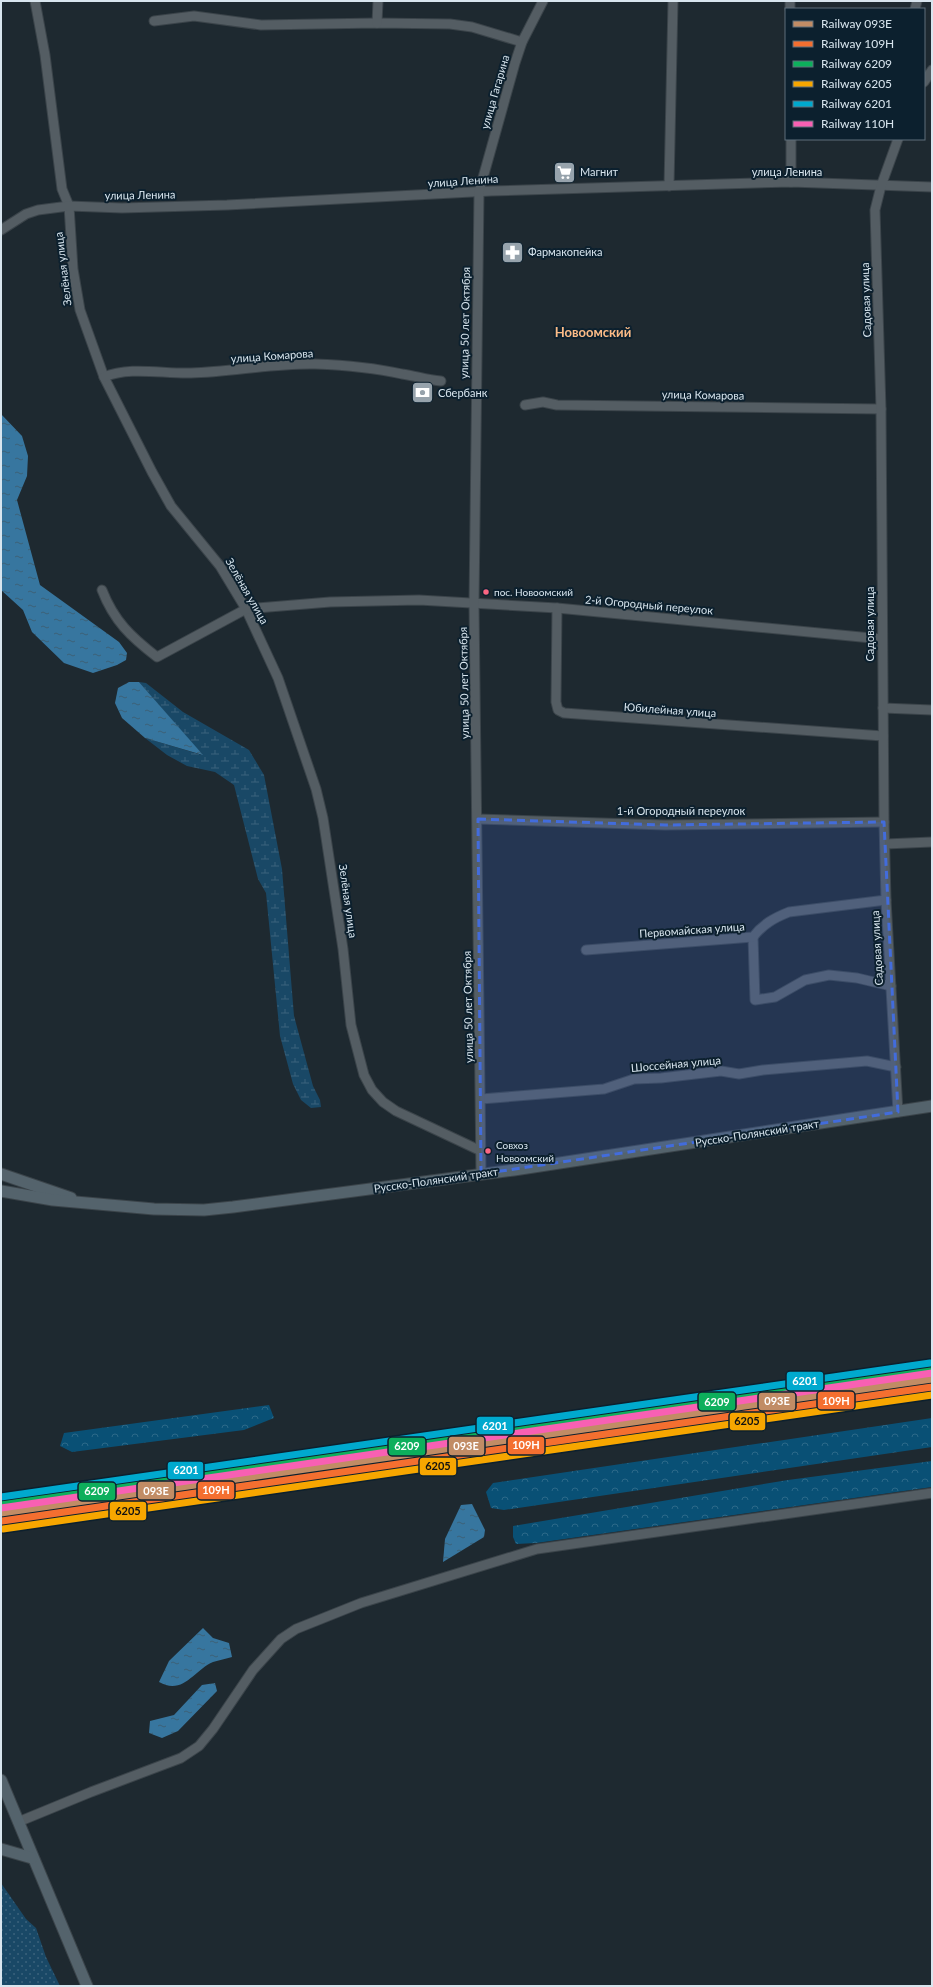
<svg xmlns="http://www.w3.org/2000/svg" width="933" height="1987" font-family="Lato,sans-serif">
<defs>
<pattern id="grass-dots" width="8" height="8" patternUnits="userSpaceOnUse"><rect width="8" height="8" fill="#194866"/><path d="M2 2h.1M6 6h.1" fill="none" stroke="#3a627c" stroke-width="1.8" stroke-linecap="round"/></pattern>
<pattern id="forest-crowns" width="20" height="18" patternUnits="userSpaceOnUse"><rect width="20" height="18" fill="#095075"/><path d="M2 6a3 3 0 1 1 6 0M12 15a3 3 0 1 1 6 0" fill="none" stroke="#2c6989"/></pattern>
<pattern id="wetland-marsh" width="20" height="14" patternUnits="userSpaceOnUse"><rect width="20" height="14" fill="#194866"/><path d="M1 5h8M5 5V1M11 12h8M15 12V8" fill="none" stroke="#3a627c"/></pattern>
<pattern id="water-ripples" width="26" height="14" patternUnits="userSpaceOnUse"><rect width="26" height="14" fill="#37769f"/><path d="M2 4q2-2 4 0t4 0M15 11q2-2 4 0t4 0" fill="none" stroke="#3c6077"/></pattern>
</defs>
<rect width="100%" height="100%" fill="#1e2930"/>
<polygon fill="url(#grass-dots)" points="1,1883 26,1919 36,1928 46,1957 60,1986 1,1986"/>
<g fill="url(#forest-crowns)">
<polygon points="269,1405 274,1418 244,1430 72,1452 60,1446 64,1433"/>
<polygon points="932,1418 932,1447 504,1510 491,1508 486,1492 493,1483"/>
<polygon points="932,1461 932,1487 536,1543 516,1544 513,1537 513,1526 788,1480"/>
</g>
<polygon fill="url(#wetland-marsh)" points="139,682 146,683 183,712 249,750 264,775 282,869 294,1016 313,1086 320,1100 321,1107 311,1108 301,1100 293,1084 280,1036 266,893 258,879 234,785 215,772 187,766 167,755 145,738 202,755"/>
<g fill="url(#water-ripples)">
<polygon points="1,414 22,436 28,456 27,476 17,500 40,585 119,642 127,653 126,660 117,665 93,673 64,663 32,632 23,610 1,590"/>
<polygon points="129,682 139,682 203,755 145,738 122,718 115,703 118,688"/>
<polygon points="472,1504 485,1530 484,1537 443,1562 445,1539 461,1505"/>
<path d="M203,1628l10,10 16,5 3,14c-6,2 -13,3 -19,5 -19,8 -30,34 -54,20l10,-21z"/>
<polygon points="215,1683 217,1691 178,1731 162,1738 149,1733 150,1721 174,1715 202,1685"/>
</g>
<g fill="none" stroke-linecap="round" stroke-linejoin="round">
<defs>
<g id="minor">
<polyline points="35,1 45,55 62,189 69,206 73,269 80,310 104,377 152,472 171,506 220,566 246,609 278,678 316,789 323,818 343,949 351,1025 364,1075 372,1090 383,1102 396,1111 481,1151"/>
<polyline points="790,1 790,9"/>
<polyline points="915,9 917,1"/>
<polyline points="154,21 194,16 261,25 377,23 450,24 472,27 522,42"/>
<polyline points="377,23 378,1"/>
<polyline points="924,82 932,70"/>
<polyline points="791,139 791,182"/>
<polyline points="669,186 673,1"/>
<polyline points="1,230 26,214 38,210 69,206 122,208 227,205 491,191 791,182 932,187"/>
<path d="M104,377c26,-11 59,-3 87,-4 41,-1 82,-10 124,-9 27,1 60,4 87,10 14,2 25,6 39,7"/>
<polyline points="525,405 543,402 557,405 881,409"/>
<path d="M102,590c12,31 29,47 55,67l89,-48 84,-7 89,-2 138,8 325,31"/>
<polyline points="557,608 556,702 558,710 564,713 883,736"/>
<polyline points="883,708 932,710"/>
<polyline points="478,819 665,825 884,822"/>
<polyline points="885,844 932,842"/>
<polyline points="753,937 755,1000 775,997 805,980 829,975 857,978 891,986"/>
<path d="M586,950l167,-13c10,-13 21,-19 36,-25l97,-12"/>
<polyline points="481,1099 604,1089 634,1079 661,1078 721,1071 739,1074 763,1070 867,1061 896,1067"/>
<polyline points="898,1112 886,900 884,822 881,409 875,210 881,186 898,139"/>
<polyline points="481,1174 474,604 479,192 515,63 522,42 543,1"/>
<polyline points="18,1822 91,1792 181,1758 199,1746 213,1729 253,1670 281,1639 296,1629 361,1603 537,1549 932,1493"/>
</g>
<g id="major">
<polyline points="1,1174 71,1198"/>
<polyline points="1,1191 53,1200 154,1209 204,1210 233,1207 514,1170 932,1106"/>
<polyline points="1,1780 87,1986"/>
<polyline points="1,1849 32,1858"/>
</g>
</defs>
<use href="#minor" stroke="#3b444a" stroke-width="11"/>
<use href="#major" stroke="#3b444a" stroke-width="13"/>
<use href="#minor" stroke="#545d63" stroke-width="9"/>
<use href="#major" stroke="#54636c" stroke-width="11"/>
<defs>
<polyline id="rail-1" points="1,1513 932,1379"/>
<polyline id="rail-2" points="2,1521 932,1387"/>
<polyline id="rail-3" points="1,1505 931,1371"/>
<polyline id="rail-4" points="3,1529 932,1395"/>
<polyline id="rail-5" points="1,1497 930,1363"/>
<polyline id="rail-6" points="1,1508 932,1373"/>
</defs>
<use href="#rail-1" stroke="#0c202e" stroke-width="10"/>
<use href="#rail-2" stroke="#0c202e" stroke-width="10"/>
<use href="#rail-3" stroke="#0c202e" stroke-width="10"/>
<use href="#rail-4" stroke="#0c202e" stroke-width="10"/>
<use href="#rail-5" stroke="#0c202e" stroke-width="10"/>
<use href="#rail-6" stroke="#0c202e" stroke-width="10"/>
<use href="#rail-1" stroke="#c18c65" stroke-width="7"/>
<use href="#rail-2" stroke="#f46f30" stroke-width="7"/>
<use href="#rail-3" stroke="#0daf5c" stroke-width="7"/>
<use href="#rail-4" stroke="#f7a600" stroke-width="7"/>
<use href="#rail-5" stroke="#00a9ce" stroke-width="7"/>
<use href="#rail-6" stroke="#f860b3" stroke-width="7"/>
</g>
<path fill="#426cdc" fill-opacity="0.2" stroke="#426cdc" stroke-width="3" stroke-dasharray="8 5" stroke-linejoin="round" d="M478,819l187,6 219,-3 14,290 -417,62z"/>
<defs>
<symbol id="supermarket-square" viewBox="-11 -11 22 22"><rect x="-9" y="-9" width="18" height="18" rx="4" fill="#97a3ac" stroke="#0c202e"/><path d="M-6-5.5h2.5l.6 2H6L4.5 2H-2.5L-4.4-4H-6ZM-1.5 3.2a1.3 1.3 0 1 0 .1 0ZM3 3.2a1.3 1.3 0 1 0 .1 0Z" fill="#fff"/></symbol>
<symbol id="pharmacy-square" viewBox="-11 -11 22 22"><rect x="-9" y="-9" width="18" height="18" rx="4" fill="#97a3ac" stroke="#0c202e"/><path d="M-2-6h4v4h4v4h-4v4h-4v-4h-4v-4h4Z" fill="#fff"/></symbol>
<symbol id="bank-square" viewBox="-11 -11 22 22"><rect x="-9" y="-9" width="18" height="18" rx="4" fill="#97a3ac" stroke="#0c202e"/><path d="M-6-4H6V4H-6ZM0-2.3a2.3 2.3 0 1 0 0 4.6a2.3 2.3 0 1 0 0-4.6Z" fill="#fff"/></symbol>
</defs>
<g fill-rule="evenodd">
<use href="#supermarket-square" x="552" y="160" width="25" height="25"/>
<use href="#pharmacy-square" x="500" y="240" width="25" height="25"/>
<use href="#bank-square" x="410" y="380" width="25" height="25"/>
</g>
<g fill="#fa6682" stroke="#0c202e" stroke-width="1.5">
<circle cx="486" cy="592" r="3.5"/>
<circle cx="488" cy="1151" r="3.5"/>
</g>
<g text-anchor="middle" stroke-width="4" stroke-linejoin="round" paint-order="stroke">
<g font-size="10" fill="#d8e5ee" stroke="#0c202e" text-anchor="start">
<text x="494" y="596">пос. Новоомский</text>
<text x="496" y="1149">Совхоз<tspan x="496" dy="13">Новоомский</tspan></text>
</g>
<g font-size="11" fill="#d8e5ee" stroke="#0c202e">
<text transform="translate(495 92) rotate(-74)" y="4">улица Гагарина</text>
<text x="787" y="176">улица Ленина</text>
<text transform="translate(463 181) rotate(-4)" y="4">улица Ленина</text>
<text transform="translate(140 195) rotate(-1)" y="4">улица Ленина</text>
<text transform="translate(63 269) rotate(-97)" y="4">Зелёная улица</text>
<text transform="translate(866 300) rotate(-92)" y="4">Садовая улица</text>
<text transform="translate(465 323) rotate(-89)" y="4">улица 50 лет Октября</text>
<text transform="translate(272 356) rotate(-4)" y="4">улица Комарова</text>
<text transform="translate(703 395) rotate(1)" y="4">улица Комарова</text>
<text transform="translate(247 591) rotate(60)" y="4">Зелёная улица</text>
<text transform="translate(649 605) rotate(5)" y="4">2-й Огородный переулок</text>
<text transform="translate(870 624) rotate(-90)" y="4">Садовая улица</text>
<text transform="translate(464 683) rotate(-91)" y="4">улица 50 лет Октября</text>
<text transform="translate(670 710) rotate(4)" y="4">Юбилейная улица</text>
<text x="681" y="815">1-й Огородный переулок</text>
<text transform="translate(348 901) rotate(82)" y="4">Зелёная улица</text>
<text transform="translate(692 930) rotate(-4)" y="4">Первомайская улица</text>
<text transform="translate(877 948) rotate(-93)" y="4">Садовая улица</text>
<text transform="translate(468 1007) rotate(-91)" y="4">улица 50 лет Октября</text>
<text transform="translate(676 1064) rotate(-5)" y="4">Шоссейная улица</text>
<text transform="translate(757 1133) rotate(-9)" y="4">Русско-Полянский тракт</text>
<text transform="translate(436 1180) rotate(-8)" y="4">Русско-Полянский тракт</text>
</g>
<g font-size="11" fill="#d8e5ee" stroke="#0c202e" text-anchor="start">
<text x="580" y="176">Магнит</text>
<text x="528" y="256">Фармакопейка</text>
<text x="438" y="397">Сбербанк</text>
</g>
<g font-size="13" font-weight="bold" fill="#fbbb87" stroke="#0c202e">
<text x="593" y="337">Новоомский</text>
</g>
</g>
<g stroke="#0c202e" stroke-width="1.5">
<rect x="786" y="1371" width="38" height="20" rx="4" fill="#00a9ce"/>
<rect x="817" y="1391" width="38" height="19" rx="4" fill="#f46f30"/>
<rect x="758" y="1392" width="38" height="19" rx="4" fill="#c18c65"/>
<rect x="698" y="1392" width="38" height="19" rx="4" fill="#0daf5c"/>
<rect x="729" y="1412" width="37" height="19" rx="4" fill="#f7a600"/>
<rect x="476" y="1416" width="38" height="19" rx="4" fill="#00a9ce"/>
<rect x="507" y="1436" width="38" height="19" rx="4" fill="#f46f30"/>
<rect x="448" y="1436" width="37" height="20" rx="4" fill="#c18c65"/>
<rect x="388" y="1437" width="38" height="19" rx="4" fill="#0daf5c"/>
<rect x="419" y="1457" width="38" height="19" rx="4" fill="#f7a600"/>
<rect x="167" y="1461" width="37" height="19" rx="4" fill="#00a9ce"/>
<rect x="197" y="1481" width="38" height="19" rx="4" fill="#f46f30"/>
<rect x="137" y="1481" width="38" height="19" rx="4" fill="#c18c65"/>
<rect x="78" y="1482" width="38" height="19" rx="4" fill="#0daf5c"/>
<rect x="109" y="1501" width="38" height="20" rx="4" fill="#f7a600"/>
</g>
<g font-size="11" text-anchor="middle" font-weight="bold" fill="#fff">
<text x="805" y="1385">6201</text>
<text x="836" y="1405">109Н</text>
<text x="777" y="1405">093Е</text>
<text x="717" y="1406">6209</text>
<text x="495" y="1430">6201</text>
<text x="526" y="1449">109Н</text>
<text x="466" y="1450">093Е</text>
<text x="407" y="1450">6209</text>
<text x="186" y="1474">6201</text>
<text x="216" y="1494">109Н</text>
<text x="156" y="1495">093Е</text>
<text x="97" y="1495">6209</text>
</g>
<g font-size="11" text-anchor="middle" font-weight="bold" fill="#111">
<text x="747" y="1425">6205</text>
<text x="438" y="1470">6205</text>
<text x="128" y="1515">6205</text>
</g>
<rect width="933" height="1987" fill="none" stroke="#d8e5ee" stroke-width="4"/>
<rect x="785" y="8" width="140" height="132" fill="#0c202e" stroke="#5e6f7b"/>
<rect x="793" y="21" width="20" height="6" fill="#c18c65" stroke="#5e6f7b"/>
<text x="821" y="28" font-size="12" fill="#d8e5ee">Railway 093Е</text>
<rect x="793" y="41" width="20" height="6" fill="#f46f30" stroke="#5e6f7b"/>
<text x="821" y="48" font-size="12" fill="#d8e5ee">Railway 109Н</text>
<rect x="793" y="61" width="20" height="6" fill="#0daf5c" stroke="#5e6f7b"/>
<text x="821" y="68" font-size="12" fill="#d8e5ee">Railway 6209</text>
<rect x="793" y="81" width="20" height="6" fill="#f7a600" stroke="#5e6f7b"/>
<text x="821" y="88" font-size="12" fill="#d8e5ee">Railway 6205</text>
<rect x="793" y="101" width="20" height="6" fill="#00a9ce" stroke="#5e6f7b"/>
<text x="821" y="108" font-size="12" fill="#d8e5ee">Railway 6201</text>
<rect x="793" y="121" width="20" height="6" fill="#f860b3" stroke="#5e6f7b"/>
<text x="821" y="128" font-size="12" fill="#d8e5ee">Railway 110Н</text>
</svg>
